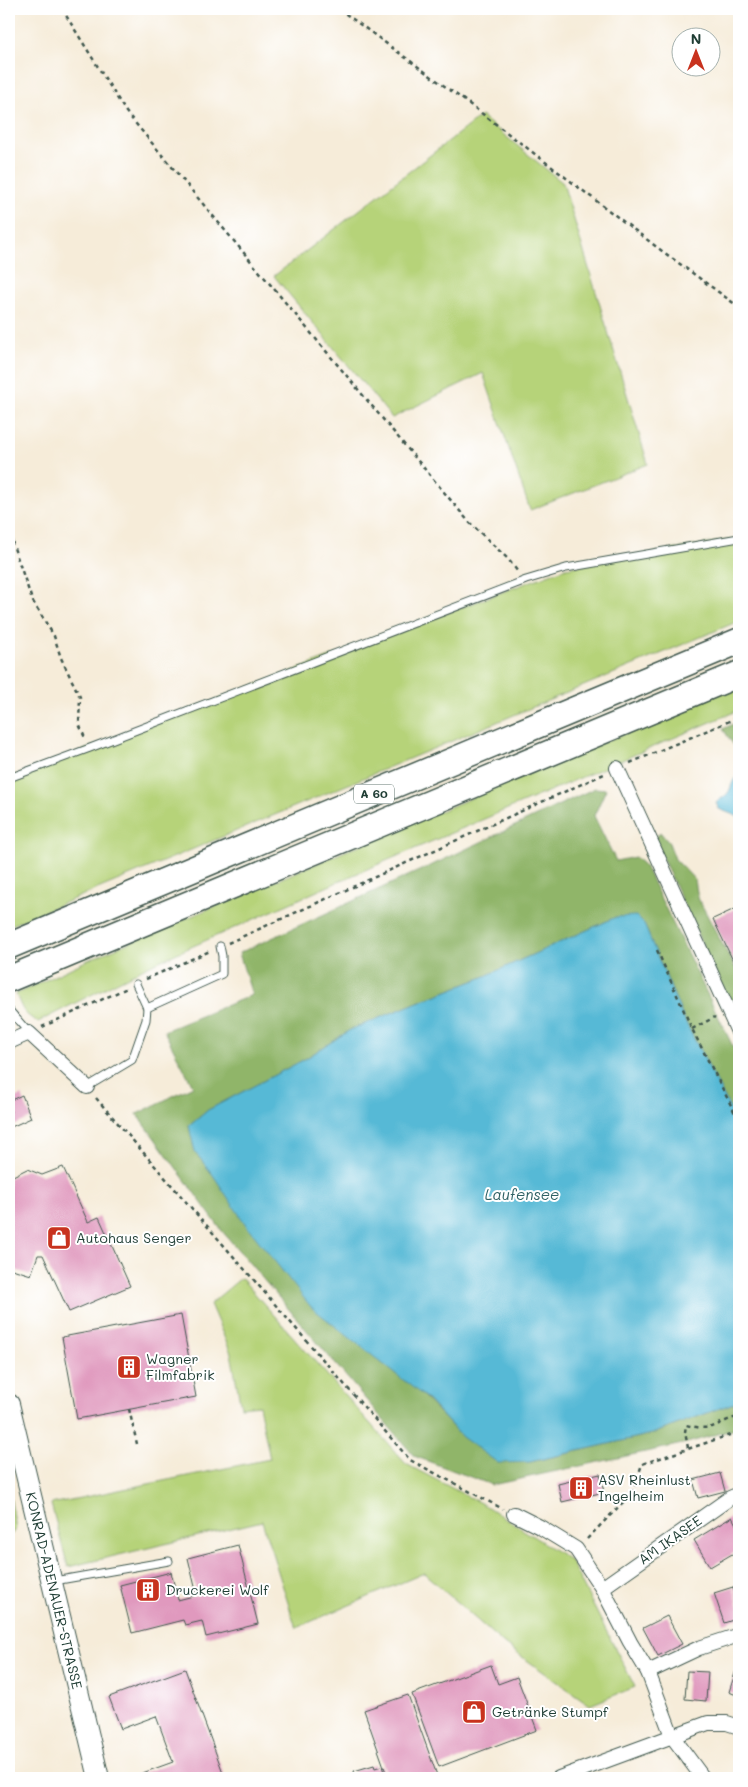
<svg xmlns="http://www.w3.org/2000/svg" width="748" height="1787" font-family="Mali,sans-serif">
<rect width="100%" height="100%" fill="#fff"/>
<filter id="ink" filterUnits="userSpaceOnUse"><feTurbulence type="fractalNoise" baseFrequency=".02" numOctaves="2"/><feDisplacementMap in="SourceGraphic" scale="10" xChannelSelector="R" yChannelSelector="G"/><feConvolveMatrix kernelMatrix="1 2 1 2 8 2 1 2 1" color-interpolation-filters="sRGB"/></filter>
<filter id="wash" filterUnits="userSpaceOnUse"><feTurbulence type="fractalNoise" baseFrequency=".0096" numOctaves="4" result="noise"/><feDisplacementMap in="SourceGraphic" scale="20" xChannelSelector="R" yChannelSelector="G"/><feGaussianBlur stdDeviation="1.12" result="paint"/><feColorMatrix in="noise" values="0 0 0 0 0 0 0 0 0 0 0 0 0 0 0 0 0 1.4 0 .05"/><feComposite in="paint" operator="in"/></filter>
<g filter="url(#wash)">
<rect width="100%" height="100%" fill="#f6ecd9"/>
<g fill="#b6d379" stroke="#6a8856">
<polygon points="481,116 563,183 648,464 530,510 483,373 392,418 274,276"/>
<polygon points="739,538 739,621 9,926 9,778 566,568"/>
<path d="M739,685v25l-381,163 -212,94 -108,55c-15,-8 -16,-13 -22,-28l74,-35z"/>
<polygon points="241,1278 406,1464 486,1506 570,1560 635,1687 590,1705 504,1644 424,1573 296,1628 262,1521 68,1567 51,1504 270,1459 259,1405 241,1407 231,1353 210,1304"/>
<polygon points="9,1491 16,1528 9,1538"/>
</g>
<g fill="#90b569" stroke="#58794e">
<polygon points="739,721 739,753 723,729"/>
<polygon points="595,788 606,789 594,816 616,861 635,857 645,866 739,1059 739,1126 683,1017 644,924 616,917 481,978 418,1002 350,1030 305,1059 208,1110 189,1126 195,1152 213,1175 462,1437 530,1462 652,1434 739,1401 739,1428 687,1443 492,1485 414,1456 222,1231 137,1114 193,1086 164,1031 252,995 239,953 443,860"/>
<polygon points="660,832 669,843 675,859 695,880 698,898 739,975 739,1024 654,840"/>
</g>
<g fill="#57b9d6" stroke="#3b7b85">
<path d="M739,775v42l-20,-8 -3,-6c3,-4 6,-4 10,-8 6,-5 5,-16 13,-20z"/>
<polygon points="636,916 644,924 683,1017 739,1126 739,1401 652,1434 530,1462 498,1463 462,1437 426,1398 311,1307 246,1225 213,1175 195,1152 189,1126 208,1110 305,1059 350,1030 418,1002 481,978 616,917"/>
</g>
<g id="blocks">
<g fill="#e099be">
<polygon points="739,907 739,971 738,971 713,919"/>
<polygon points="22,1095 31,1118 9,1128 9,1113 11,1112 9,1106 9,1101"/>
<polygon points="63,1167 88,1222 99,1217 130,1286 69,1312 43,1255 38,1255 31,1275 9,1268 9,1178 27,1169 42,1175"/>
<polygon points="181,1315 196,1397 77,1419 62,1337"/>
<polygon points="720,1473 725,1491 698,1498 693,1480"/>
<polygon points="600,1474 604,1492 562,1502 558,1484"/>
<polygon points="732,1517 739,1530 739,1550 710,1567 694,1540"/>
<polygon points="238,1545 258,1624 206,1637 202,1621 185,1625 183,1620 132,1633 120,1585 171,1572 178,1600 197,1595 188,1558"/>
<polygon points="739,1586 739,1602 734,1587"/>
<polygon points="733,1587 739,1607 739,1618 724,1623 714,1593"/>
<polygon points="667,1616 682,1644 658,1656 643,1628"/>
<polygon points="491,1665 498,1684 517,1677 537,1730 439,1767 412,1694"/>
<polygon points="185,1669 225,1778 138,1778 137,1775 173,1762 156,1716 121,1729 109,1697"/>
<polygon points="736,1670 739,1671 739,1696 729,1692"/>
<polygon points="687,1671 708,1672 706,1701 685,1699"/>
<polygon points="408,1695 438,1778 388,1778 364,1710"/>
<polygon points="374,1765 375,1768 382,1766 386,1778 356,1778 354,1771"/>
</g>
</g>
</g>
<g filter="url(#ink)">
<use href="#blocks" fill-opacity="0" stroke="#3f574d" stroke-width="1"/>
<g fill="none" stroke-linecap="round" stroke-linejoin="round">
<defs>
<g id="lane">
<polyline points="9,778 90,748 526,580 566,568 739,538"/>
<polyline points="147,1008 222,974 222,956 220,946"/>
<polyline points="9,1010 29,1033"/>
<polyline points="87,1087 132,1060 146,1020 147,1008 136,984"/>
<polyline points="54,1581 169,1561"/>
</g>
<g id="street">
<polyline points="617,768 739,1034"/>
<polyline points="9,1042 29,1033 87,1087"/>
<polyline points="514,1514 540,1527 576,1549 602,1588 630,1642 648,1672 672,1736 703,1778"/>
<polyline points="602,1588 730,1498 739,1494"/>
<polyline points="648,1672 699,1648 739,1635"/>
<polyline points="559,1778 708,1723 727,1723 739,1727"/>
</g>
<g id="secondary">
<path id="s1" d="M9,1404l90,374"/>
</g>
<g id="highway">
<polyline points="9,946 739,641"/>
<polyline points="9,979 739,674"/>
</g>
</defs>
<use href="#lane" stroke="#3f574d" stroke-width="9"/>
<use href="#street" stroke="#3f574d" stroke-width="16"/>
<use href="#secondary" stroke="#3f574d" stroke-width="22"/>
<use href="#highway" stroke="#3f574d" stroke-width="28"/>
<g stroke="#3f574d" stroke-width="2.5" stroke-dasharray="4 4" stroke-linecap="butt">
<polyline points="62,9 126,112 469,522 508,559 518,572"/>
<polyline points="339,9 476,109 658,248 739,307"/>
<polyline points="9,525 13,545 32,600 54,636 61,658 80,697 79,724 85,738"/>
<polyline points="630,763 739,717"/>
<polyline points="228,943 604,774"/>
<polyline points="657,950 692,1029 739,1121"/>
<polyline points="146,979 210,951"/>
<polyline points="42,1027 127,988"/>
<polyline points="692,1029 715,1017"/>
<polyline points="96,1098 410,1460 503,1509"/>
<polyline points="129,1409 137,1444"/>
<path d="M688,1448l-3,-16 1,-7c8,2 18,4 26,2 9,-3 17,-9 27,-10"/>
<polyline points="587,1539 633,1492 642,1464 739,1432"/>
</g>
<use href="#lane" stroke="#fff" stroke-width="7"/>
<use href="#street" stroke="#fff" stroke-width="14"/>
<use href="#secondary" stroke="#fff" stroke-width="20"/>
<use href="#highway" stroke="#fff" stroke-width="25"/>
</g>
</g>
<defs>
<symbol id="shop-square" viewBox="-11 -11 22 22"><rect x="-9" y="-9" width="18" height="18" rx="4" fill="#c8321e" stroke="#fff"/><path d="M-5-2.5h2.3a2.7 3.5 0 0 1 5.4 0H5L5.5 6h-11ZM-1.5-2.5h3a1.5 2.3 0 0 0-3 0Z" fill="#fff"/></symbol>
<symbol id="building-square" viewBox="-11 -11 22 22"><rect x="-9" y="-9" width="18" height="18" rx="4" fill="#c8321e" stroke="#fff"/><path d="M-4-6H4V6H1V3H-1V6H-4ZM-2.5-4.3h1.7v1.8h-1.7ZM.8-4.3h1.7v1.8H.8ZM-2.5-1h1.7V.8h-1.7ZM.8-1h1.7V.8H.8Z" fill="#fff"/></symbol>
</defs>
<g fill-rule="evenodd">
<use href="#shop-square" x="45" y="1224" width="28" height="28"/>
<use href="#building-square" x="115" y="1353" width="28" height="28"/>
<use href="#building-square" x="567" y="1474" width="28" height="28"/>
<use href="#building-square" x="134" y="1576" width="28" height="28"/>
<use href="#shop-square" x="460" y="1698" width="28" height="28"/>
</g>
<g text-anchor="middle" stroke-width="4" stroke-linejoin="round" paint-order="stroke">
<rect fill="#fff" stroke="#627771" stroke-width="1" x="354" y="784.5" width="40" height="19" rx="4"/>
<g font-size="12" font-weight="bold" fill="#1f3d34">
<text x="374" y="798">A 60</text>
</g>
<g font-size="14" fill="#1f3d34" stroke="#fff" text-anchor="start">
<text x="76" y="1243">Autohaus Senger</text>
<text x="146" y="1364">Wagner<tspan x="146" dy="16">Filmfabrik</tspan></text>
<text x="598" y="1485">ASV Rheinlust<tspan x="598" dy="16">Ingelheim</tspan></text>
<text x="166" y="1595">Druckerei Wolf</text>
<text x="492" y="1717">Getränke Stumpf</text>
</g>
<g font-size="14" fill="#1f3d34" stroke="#fff">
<text transform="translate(670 1540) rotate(-35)" y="5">AM IKASEE</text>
<text dy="5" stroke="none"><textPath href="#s1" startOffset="192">KONRAD-ADENAUER-STRASSE</textPath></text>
</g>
<g font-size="15" font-style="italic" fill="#306265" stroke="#fff">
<text x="522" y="1200">Laufensee</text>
</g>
</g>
<rect width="748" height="1787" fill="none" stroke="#fff" stroke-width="30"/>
<g transform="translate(696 52)"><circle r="24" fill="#ffffff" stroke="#a5b1ae"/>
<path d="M0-4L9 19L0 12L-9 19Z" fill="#c8321e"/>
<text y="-8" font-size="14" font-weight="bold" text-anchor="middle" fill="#1f3d34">N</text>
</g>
</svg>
